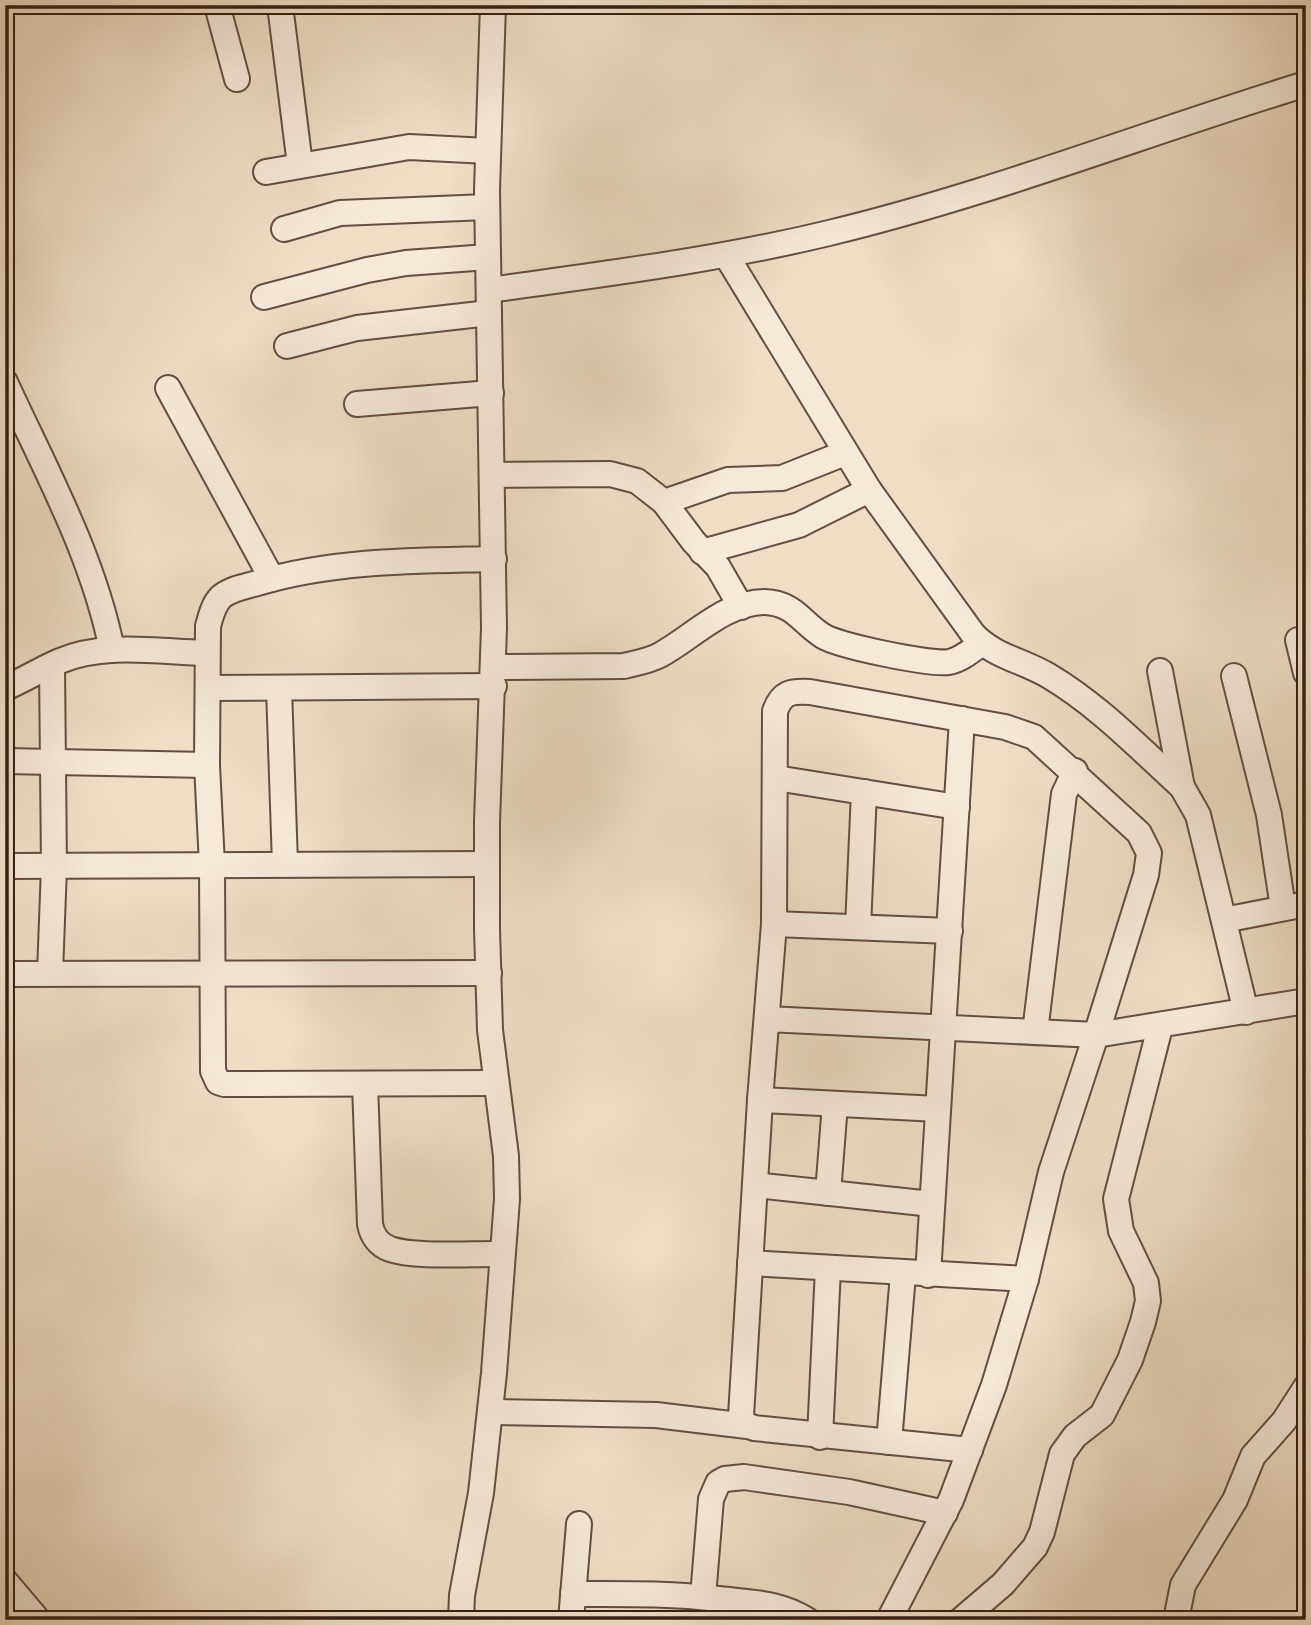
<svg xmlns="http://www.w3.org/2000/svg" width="1311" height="1625" font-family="'EB Garamond',serif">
<rect width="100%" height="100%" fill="#efddc4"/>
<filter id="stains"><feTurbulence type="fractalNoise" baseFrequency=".00286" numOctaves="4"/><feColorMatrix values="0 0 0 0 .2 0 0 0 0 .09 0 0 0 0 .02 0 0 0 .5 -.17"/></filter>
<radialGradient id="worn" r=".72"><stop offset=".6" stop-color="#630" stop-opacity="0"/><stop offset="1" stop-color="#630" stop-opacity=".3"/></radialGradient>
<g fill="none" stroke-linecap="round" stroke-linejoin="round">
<defs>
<g id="minor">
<polyline points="217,5 237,79"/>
<polyline points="280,5 300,165"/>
<polyline points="266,172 409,147 488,151"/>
<polyline points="284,229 340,213 487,207"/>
<path d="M726,255l143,235 104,144c20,22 51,27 76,42 49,29 90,72 133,111l16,28 48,197"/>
<path d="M489,290c114,-16 228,-30 340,-57 162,-39 317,-100 477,-149"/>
<polyline points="264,297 367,270 406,263 488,257"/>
<polyline points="287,346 357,328 489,313"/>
<path d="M5,382c40,87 88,173 107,268"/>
<polyline points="168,388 272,579"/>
<polyline points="357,404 491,393"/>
<polyline points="493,475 610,474 637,481 664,502 694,542 718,567 741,607"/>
<polyline points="664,502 728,480 782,478 845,453"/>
<polyline points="702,552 799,525 869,490"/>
<path d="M494,559c-79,2 -157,1 -233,23 -13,4 -30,6 -40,15 -8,8 -10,19 -13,29l-1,139 5,100 1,206 5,11 6,2 272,-1"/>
<polyline points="1298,640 1306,673"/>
<path d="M494,667l130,-1c12,-3 25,-5 36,-11 33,-18 65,-53 105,-53 29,1 37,21 58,34 16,10 108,29 126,26 12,-2 23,-12 33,-19"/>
<polyline points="1160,671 1182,787"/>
<polyline points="1234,676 1269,815 1283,908"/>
<path d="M5,688c19,-8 36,-19 55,-27 44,-19 99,-9 146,-8"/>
<polyline points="208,688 494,686"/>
<polyline points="279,688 285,864"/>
<polyline points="5,761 207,765"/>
<polyline points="776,778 957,807"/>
<polyline points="5,866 486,864"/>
<polyline points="1224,920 1306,904"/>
<polyline points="774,924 950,931"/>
<polyline points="858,927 864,792"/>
<polyline points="50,973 54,867 52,666"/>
<polyline points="5,974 489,973"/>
<path d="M767,1019l329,16 50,-160 3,-22 -10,-20 -105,-96 -29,-10 -195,-35c-19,-1 -28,0 -35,19l-1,213 -14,176 -19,316 1,7 12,5 216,22"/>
<polyline points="1035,1032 1064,794 1075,771"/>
<path d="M365,1084l5,140c2,12 9,21 20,25 25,9 84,4 112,5"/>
<polyline points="760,1100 938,1109"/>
<polyline points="755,1185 932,1204"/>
<polyline points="828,1193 835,1104"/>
<polyline points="750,1263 1026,1279"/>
<polyline points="928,1275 962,719"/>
<polyline points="490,1412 656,1415 747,1426"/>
<polyline points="820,1437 828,1268"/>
<polyline points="889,1442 903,1274"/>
<polyline points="5,1581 38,1620"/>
<path d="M573,1594c49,0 97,-1 146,5 33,4 59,3 88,21"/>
<polyline points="703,1597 711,1499 718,1483 725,1479 744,1477 849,1492 945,1513"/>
<polyline points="461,1620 462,1595 481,1493 494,1373 507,1199 506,1156 490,1030 487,929 487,822 494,628 487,190 493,5"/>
<polyline points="571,1620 579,1524"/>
<polyline points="889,1620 951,1500 994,1385 1026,1279 1051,1172 1096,1035 1306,1001"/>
<polyline points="961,1620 1003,1584 1035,1547 1042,1532 1062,1454 1075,1436 1102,1415 1130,1360 1143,1322 1148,1301 1146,1283 1121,1231 1116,1199 1160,1027"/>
<polyline points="1176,1620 1183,1585 1235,1500 1253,1456 1284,1421 1306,1387"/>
</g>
</defs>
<use href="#minor" stroke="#644e40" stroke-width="28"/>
<use href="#minor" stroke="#f5e9d9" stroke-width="24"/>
</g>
<rect width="1311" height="1625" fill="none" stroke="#efddc4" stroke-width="28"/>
<rect x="7" y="7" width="1297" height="1611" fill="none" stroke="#361f14" stroke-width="3.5"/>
<rect x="14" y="14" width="1283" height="1597" fill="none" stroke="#361f14" stroke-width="2"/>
<rect width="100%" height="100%" filter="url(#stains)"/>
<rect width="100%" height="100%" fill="url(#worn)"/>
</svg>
